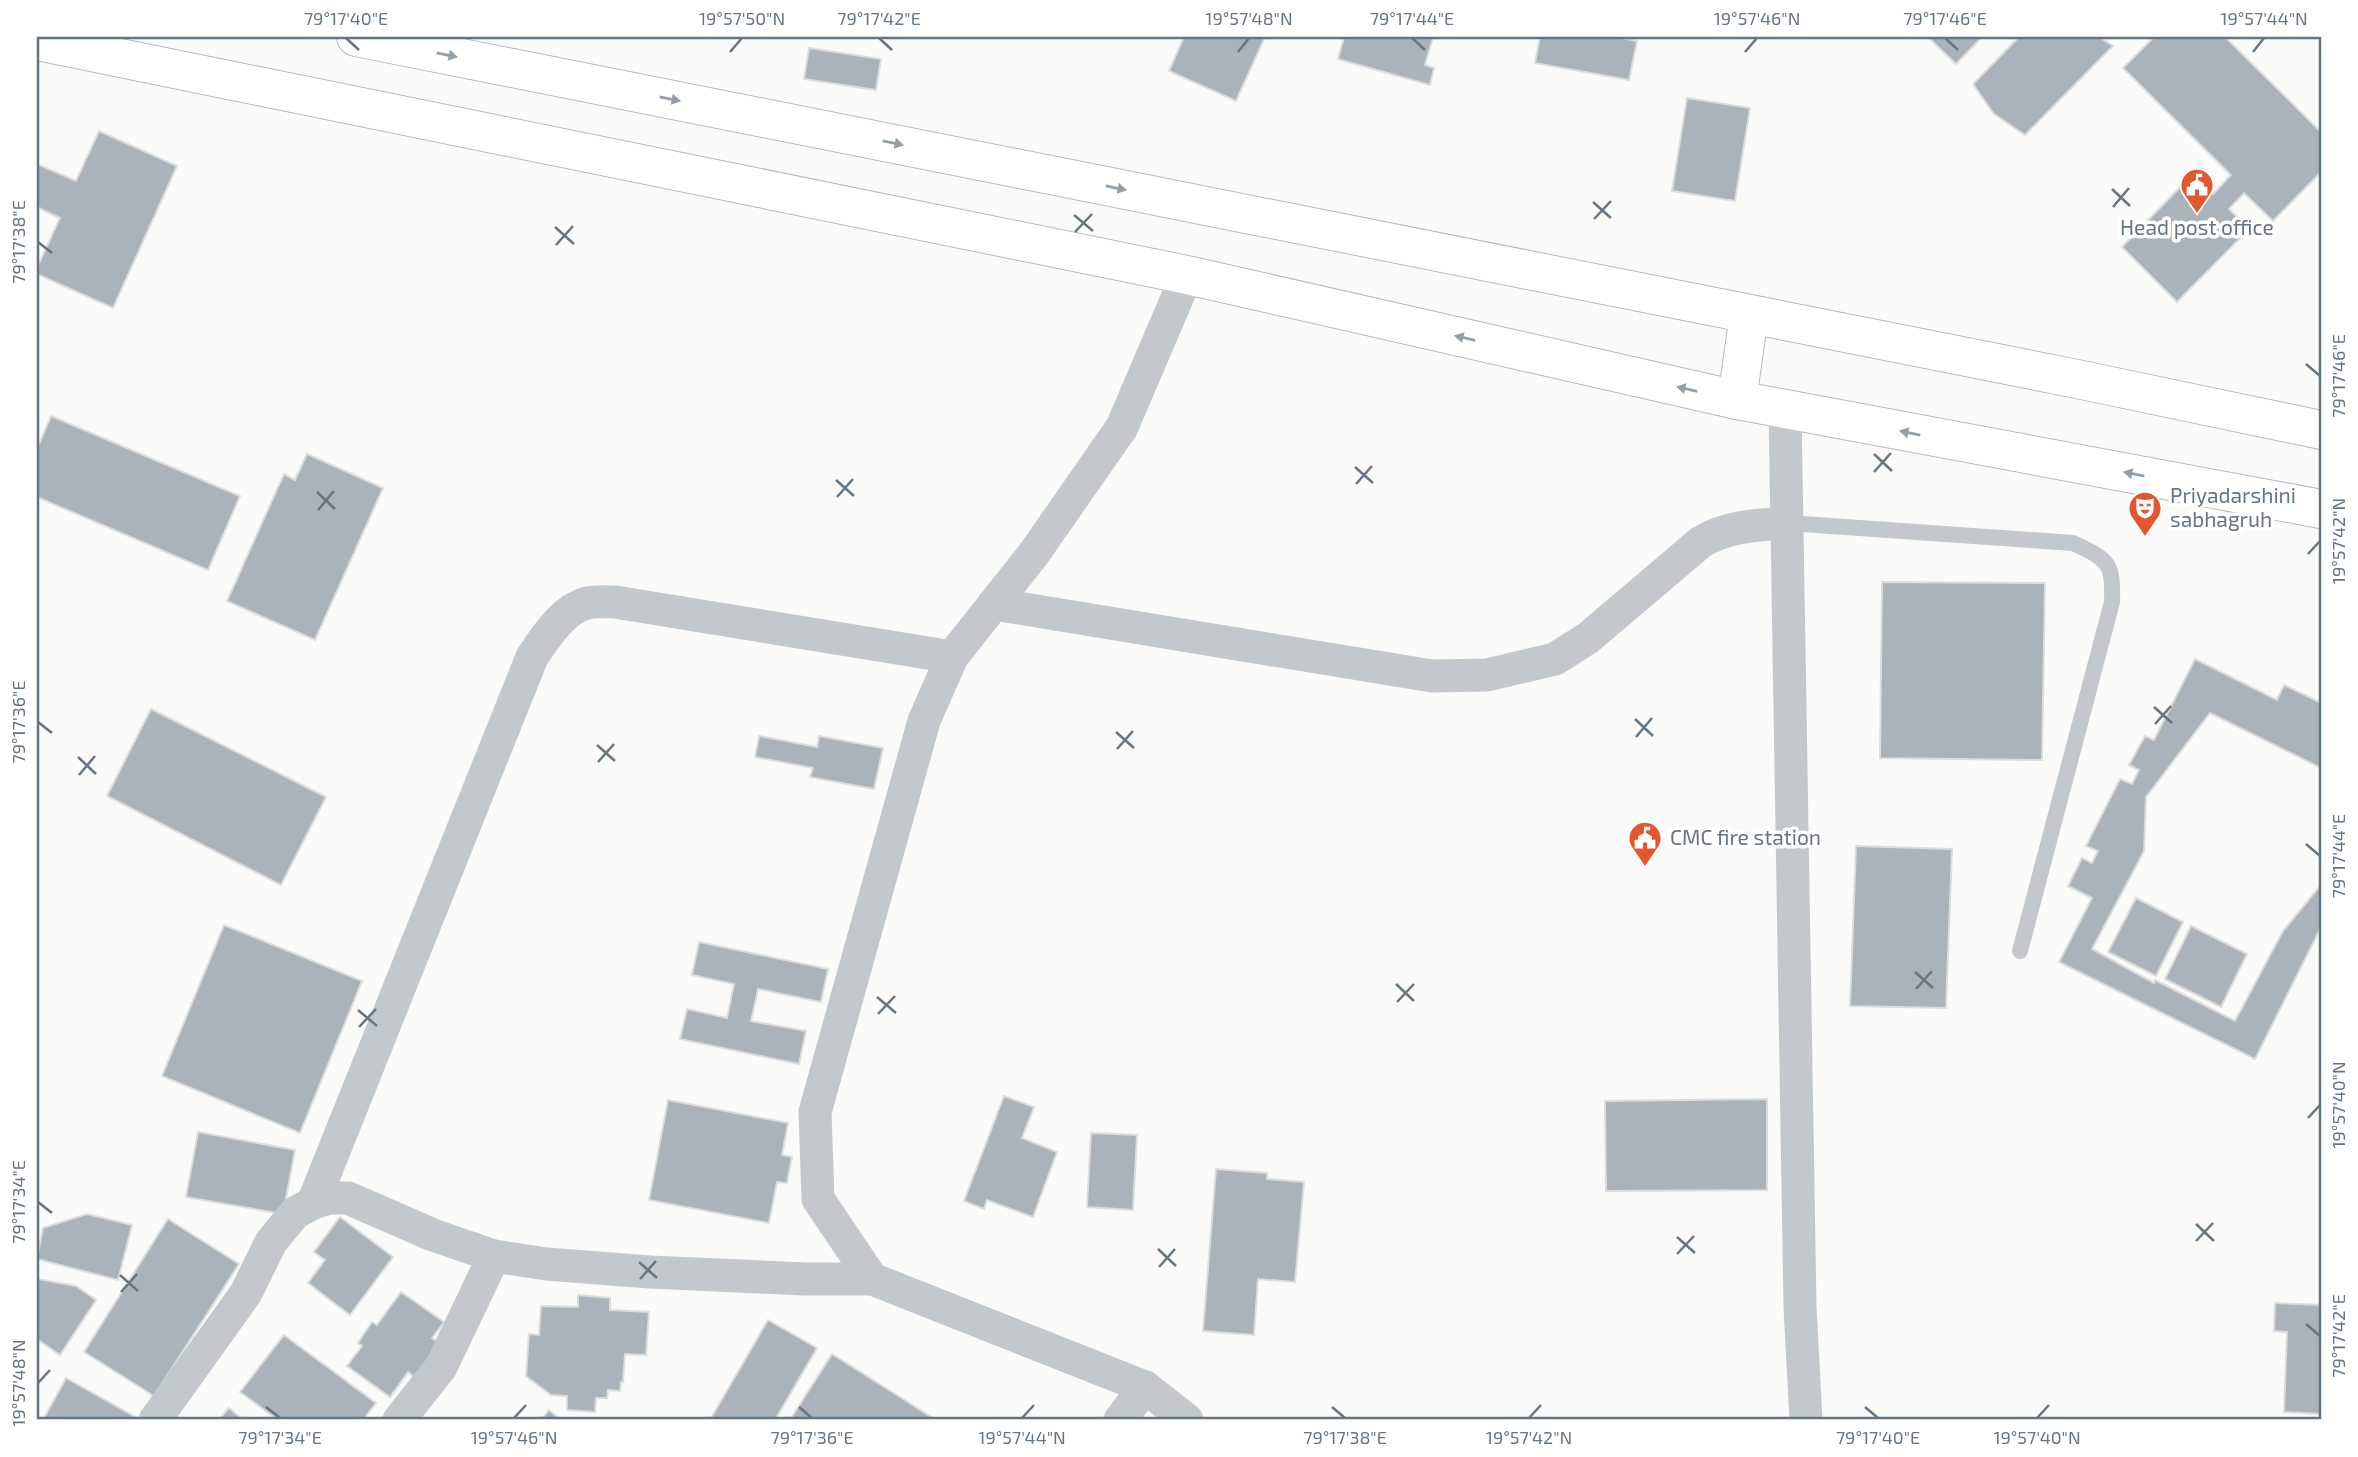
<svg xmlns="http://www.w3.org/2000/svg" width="2358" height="1457" font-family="'Exo 2',sans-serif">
<rect width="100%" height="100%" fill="#fafaf8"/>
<g fill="#aab3b9" stroke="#dcdcda" stroke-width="2">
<polygon points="1184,37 1265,37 1236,101 1169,71"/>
<polygon points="1344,37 1433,37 1425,65 1434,68 1430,85 1338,59"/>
<polygon points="1540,37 1617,37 1637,41 1629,80 1535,63"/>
<polygon points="1928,37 1982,37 1956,64"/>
<polygon points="2019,37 2099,37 2113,46 2025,135 1994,114 1973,84"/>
<polygon points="2154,37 2225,37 2321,132 2321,172 2273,221 2244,193 2229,209 2249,229 2177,302 2122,247 2193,174 2213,194 2231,175 2123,68"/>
<polygon points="809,48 881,59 876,90 804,79"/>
<polygon points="1687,98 1750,108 1735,201 1672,191"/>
<polygon points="99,131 177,166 113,308 37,274 37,268 60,218 37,207 37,164 76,181"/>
<polygon points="51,416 240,496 208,570 37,497 37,449"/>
<polygon points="307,454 383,488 315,640 227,601 284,474 295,480"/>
<polygon points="1882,582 2045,583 2042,760 1880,758"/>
<polygon points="2195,659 2277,700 2284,685 2321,703 2321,768 2210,713 2146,797 2144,851 2092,949 2154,983 2155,980 2235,1021 2283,931 2321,885 2321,927 2255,1059 2059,962 2092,898 2068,886 2082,858 2092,863 2098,851 2086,846 2120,779 2132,784 2139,770 2129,765 2145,736 2154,740"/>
<polygon points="151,709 326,797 281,885 107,796"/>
<polygon points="759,736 817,747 819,736 883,748 874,789 810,777 813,768 755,757"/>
<polygon points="1856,846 1952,849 1946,1008 1850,1006"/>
<polygon points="2136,898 2183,922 2156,976 2108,952"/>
<polygon points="224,925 362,981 300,1133 162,1076"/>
<polygon points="2191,926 2247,954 2221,1007 2165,979"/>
<polygon points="699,942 828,969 821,1002 758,989 751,1021 806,1031 799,1064 680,1039 687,1009 727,1018 734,984 692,975"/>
<polygon points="1004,1096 1034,1107 1022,1138 1057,1152 1033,1217 987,1200 984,1209 964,1201"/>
<polygon points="1767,1099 1767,1190 1606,1191 1605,1101"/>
<polygon points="668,1100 788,1123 782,1155 792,1157 787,1183 777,1182 769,1223 649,1200"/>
<polygon points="198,1132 295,1150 283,1214 186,1197"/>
<polygon points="1091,1133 1137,1135 1133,1210 1087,1207"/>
<polygon points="1216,1169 1267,1173 1267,1179 1304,1182 1295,1282 1258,1279 1254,1335 1203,1331"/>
<polygon points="87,1214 132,1225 118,1280 37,1259 43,1228"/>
<polygon points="340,1217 393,1257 350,1315 308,1283 325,1260 314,1252"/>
<polygon points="168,1219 239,1264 154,1396 84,1352"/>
<polygon points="38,1279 76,1286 96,1300 60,1355 37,1339"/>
<polygon points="401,1292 444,1322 432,1338 443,1346 418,1380 408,1372 390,1397 347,1366 362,1346 358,1343 372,1322 377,1325"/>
<polygon points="578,1295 610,1298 610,1310 649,1312 646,1355 625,1354 623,1382 621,1382 620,1391 608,1390 607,1398 596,1398 595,1412 567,1410 567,1396 551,1395 526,1376 529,1334 539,1335 541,1306 578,1307"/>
<polygon points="2275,1303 2321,1305 2321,1414 2284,1412 2287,1332 2274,1331"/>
<polygon points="768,1320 817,1348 775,1420 710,1420"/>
<polygon points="284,1335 376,1403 363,1420 278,1420 240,1392"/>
<polygon points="832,1354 936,1420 790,1420"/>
<polygon points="66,1378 139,1419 138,1420 43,1420"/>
<polygon points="229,1408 243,1420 218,1420"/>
<polygon points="549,1410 561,1420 541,1420"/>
</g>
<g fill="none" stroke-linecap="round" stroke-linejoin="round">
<defs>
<g id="primary">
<polyline points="356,37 2077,379 2321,430"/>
<polyline points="37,41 1187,275 1737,400 2321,509"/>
<polyline points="1737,400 1749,315"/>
</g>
</defs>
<use href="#primary" stroke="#b5babe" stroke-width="40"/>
<path stroke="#c3c8cc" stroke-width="16" d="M1788,523l285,20c36,17 40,19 39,59l-92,349"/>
<g stroke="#c3c8cc" stroke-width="33">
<polyline points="1785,410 1800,1307 1806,1420"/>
<path d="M994,604l438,72 55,-1 68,-16 33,-21 113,-96c28,-16 55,-17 87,-19"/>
<path d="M313,1203l219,-546c13,-19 31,-48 55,-54 9,-2 19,-1 28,-1l337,55"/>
<polyline points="155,1420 246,1293 271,1242 295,1213 313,1203 330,1198 348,1198 433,1235 494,1256 546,1264 650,1272 806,1279 872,1279"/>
<polyline points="399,1420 441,1367 494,1256"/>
<polyline points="1120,1420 1145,1387"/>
<polyline points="1187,1420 1145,1387 872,1279 818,1199 815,1112 924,721 952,657 1035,552 1122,427 1187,275"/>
</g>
<use href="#primary" stroke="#fff" stroke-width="38"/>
</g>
<defs><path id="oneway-solid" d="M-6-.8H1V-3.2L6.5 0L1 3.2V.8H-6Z" transform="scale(1.75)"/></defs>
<g fill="#939fa8">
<use href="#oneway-solid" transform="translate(447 55) rotate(11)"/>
<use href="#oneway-solid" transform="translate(670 99) rotate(11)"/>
<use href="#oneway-solid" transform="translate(893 143) rotate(11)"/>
<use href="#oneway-solid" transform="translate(1116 188) rotate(11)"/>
<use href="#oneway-solid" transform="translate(1465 338) rotate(-167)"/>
<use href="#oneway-solid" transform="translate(1687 389) rotate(-167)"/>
<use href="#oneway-solid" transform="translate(1910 433) rotate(-169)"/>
<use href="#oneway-solid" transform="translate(2134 474) rotate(-169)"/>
</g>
<path fill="none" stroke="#657683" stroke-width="2.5" d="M346,38l13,12M879,38l13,12M1412,38l13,12M1945,38l13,12M730,52l12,-14M1238,52l11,-14M1745,52l12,-14M2253,52l11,-14M2112,189l18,17M1593,202l18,16M2113,207l16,-19M1074,215l19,16M1594,219l17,-18M555,227l19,17M1075,232l17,-18M38,242l14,11M556,245l17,-19M2306,364l14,12M1874,454l18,17M1355,467l18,16M1874,472l17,-19M836,480l18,16M1356,484l16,-18M317,492l18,17M837,497l16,-18M318,510l16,-19M2308,554l12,-13M2154,707l18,16M1635,719l18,17M38,722l14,11M2155,724l16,-18M1116,732l18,16M1636,737l16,-19M597,745l18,16M1117,749l16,-18M78,757l18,17M598,762l16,-18M79,775l16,-19M2306,844l14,12M1915,972l18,16M1396,984l18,17M1916,989l16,-18M877,997l19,16M1397,1002l17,-18M358,1010l19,16M878,1014l17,-18M359,1027l17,-18M2308,1118l12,-13M38,1202l14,11M2196,1224l18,17M1677,1237l18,16M2196,1241l17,-18M1158,1249l18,17M1677,1254l17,-18M639,1262l18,16M1159,1267l16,-18M120,1275l18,16M640,1279l16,-18M121,1292l16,-18M2306,1324l14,12M38,1383l12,-13M266,1407l14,11M799,1407l13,11M1332,1407l13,11M1865,1407l13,11M514,1418l12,-13M1022,1418l12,-13M1529,1418l12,-13M2037,1418l12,-13"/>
<defs>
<symbol id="civic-pin" viewBox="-11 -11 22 30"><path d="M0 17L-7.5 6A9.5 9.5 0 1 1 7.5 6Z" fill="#e4572e" stroke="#fff"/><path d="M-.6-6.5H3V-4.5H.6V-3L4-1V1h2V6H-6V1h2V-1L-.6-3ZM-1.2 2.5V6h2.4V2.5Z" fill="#fff"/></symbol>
<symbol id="theatre-pin" viewBox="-11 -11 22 30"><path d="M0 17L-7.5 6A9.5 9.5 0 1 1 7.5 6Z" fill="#e4572e" stroke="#fff"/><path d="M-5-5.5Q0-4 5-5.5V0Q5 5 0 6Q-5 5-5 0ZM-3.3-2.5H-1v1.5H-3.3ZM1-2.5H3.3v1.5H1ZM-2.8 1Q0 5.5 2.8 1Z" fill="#fff"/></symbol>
</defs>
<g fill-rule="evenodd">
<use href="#civic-pin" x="2178" y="166" width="38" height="52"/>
<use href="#theatre-pin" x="2126" y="489" width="38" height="52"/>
<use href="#civic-pin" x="1626" y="819" width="38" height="52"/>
</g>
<g text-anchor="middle" stroke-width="7" stroke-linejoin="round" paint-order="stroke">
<g font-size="21" fill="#657683" stroke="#fff" text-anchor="start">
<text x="2197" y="235" text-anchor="middle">Head post office</text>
<text x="2170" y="503">Priyadarshini<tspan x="2170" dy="24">sabhagruh</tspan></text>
<text x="1670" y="845">CMC fire station</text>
</g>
</g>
<rect width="2358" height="1457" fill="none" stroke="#ffffff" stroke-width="77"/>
<rect x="38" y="38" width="2282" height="1380" fill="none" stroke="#657683" stroke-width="2.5"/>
<g font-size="18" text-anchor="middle" fill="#657683">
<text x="346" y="25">79°17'40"E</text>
<text x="742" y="25">19°57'50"N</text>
<text x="879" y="25">79°17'42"E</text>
<text x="1249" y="25">19°57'48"N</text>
<text x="1412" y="25">79°17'44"E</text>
<text x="1757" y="25">19°57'46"N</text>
<text x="1945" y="25">79°17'46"E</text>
<text x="2264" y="25">19°57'44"N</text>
<text transform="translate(19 242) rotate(-90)" y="6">79°17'38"E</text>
<text transform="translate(2339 376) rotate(-90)" y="6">79°17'46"E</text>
<text transform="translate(2339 541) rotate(-90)" y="6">19°57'42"N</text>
<text transform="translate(19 722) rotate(-90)" y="6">79°17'36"E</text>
<text transform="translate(2339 856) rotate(-90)" y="6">79°17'44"E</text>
<text transform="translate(2339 1105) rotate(-90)" y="6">19°57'40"N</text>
<text transform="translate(19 1202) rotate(-90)" y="6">79°17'34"E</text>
<text transform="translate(2339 1336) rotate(-90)" y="6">79°17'42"E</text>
<text transform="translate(19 1383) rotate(-90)" y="6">19°57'48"N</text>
<text x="280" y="1444">79°17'34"E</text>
<text x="514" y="1444">19°57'46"N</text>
<text x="812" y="1444">79°17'36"E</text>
<text x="1022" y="1444">19°57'44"N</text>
<text x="1345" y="1444">79°17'38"E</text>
<text x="1529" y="1444">19°57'42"N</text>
<text x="1878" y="1444">79°17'40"E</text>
<text x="2037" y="1444">19°57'40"N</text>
</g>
</svg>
